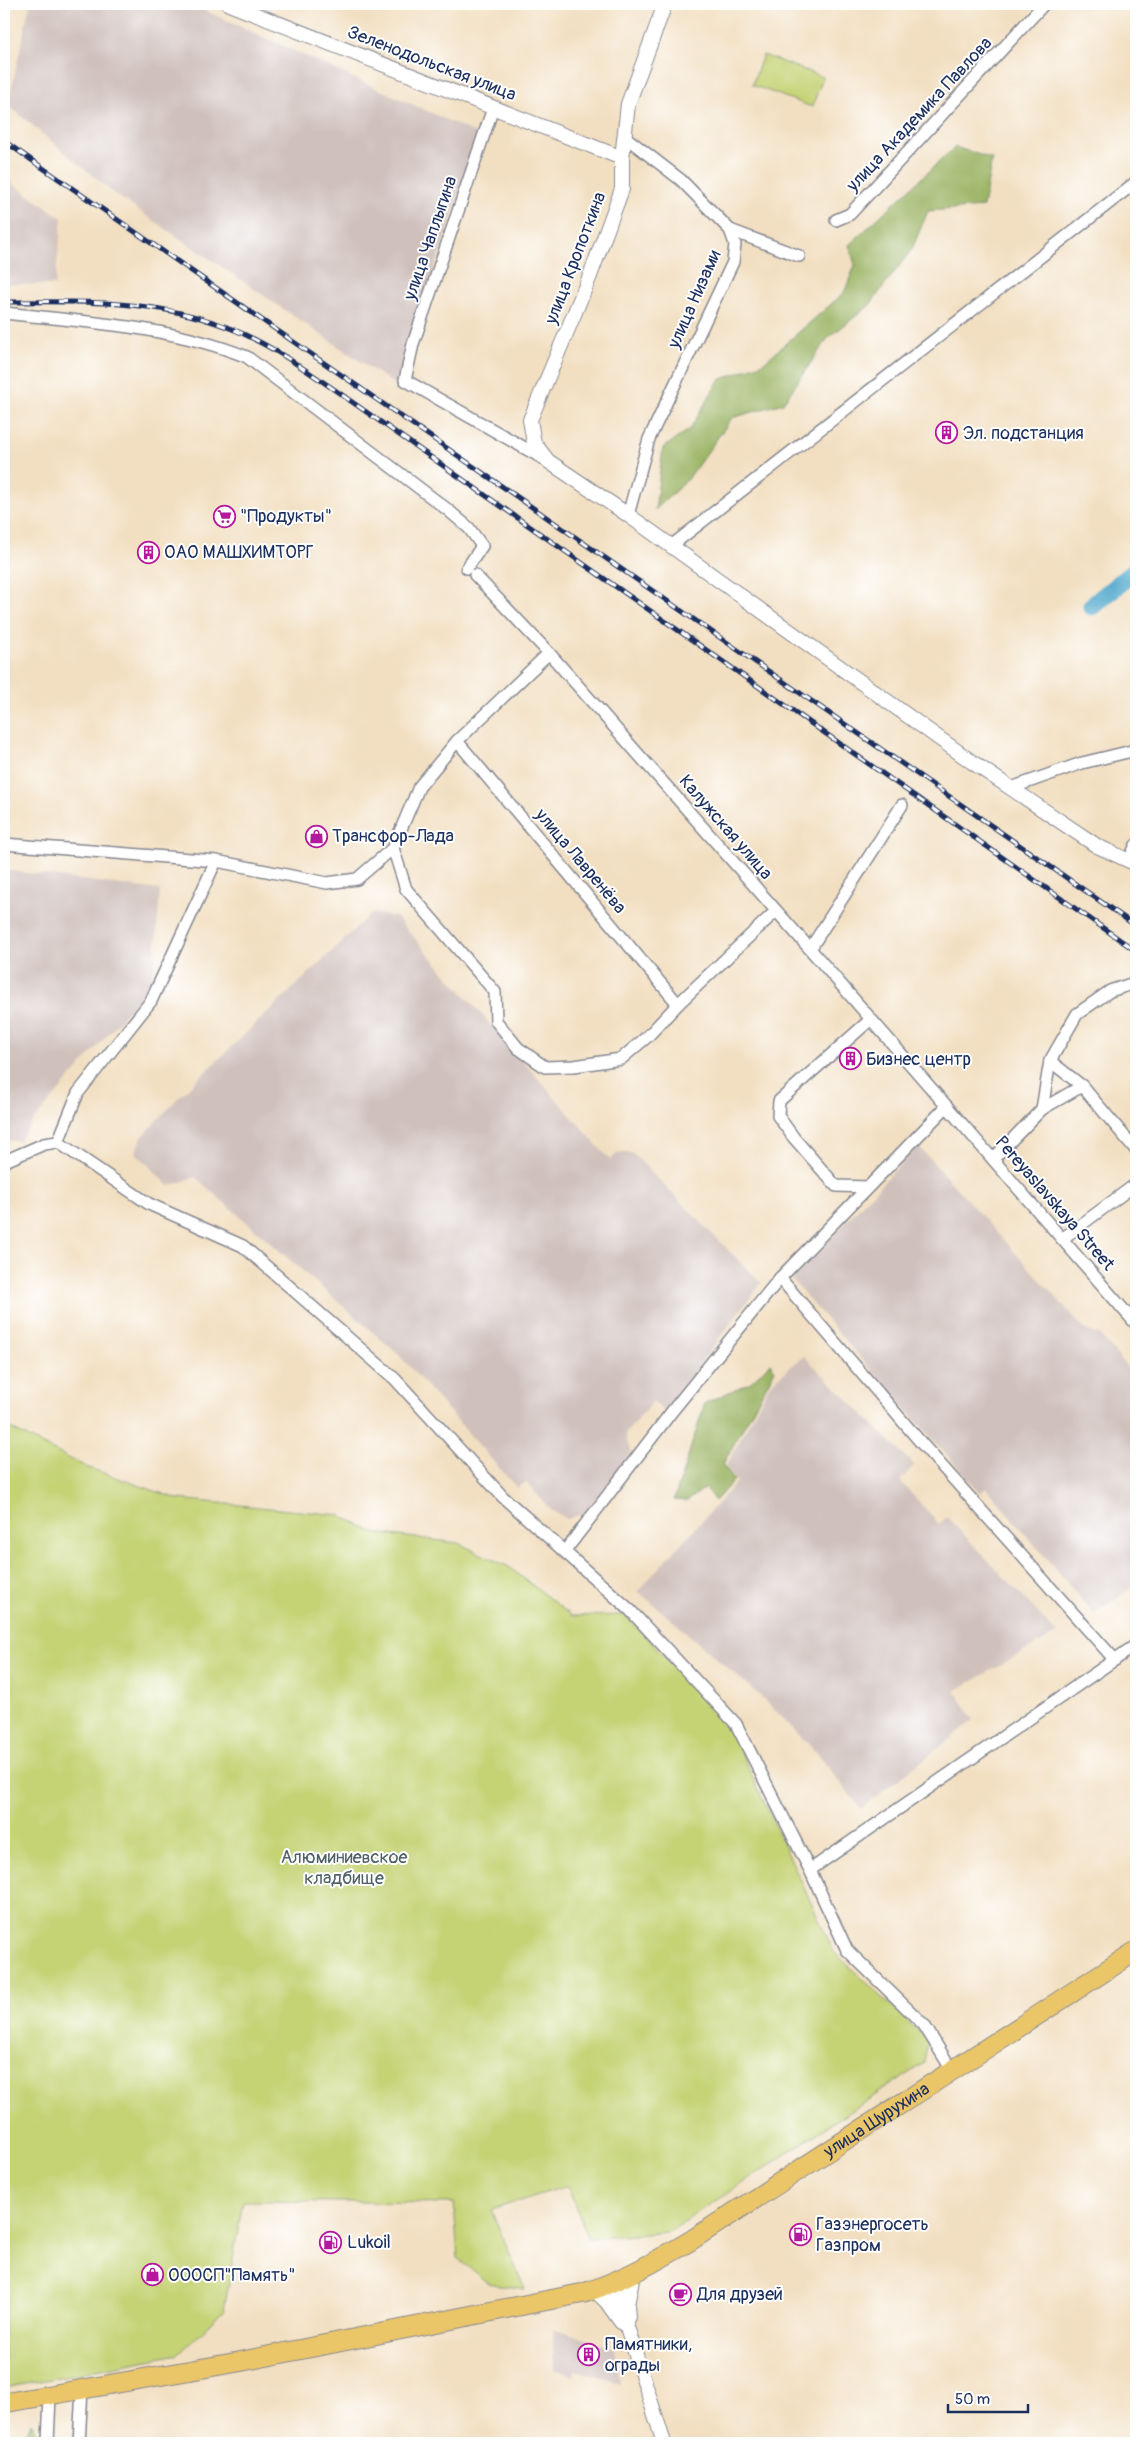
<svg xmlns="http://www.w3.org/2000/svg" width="1140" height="2447" font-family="Pangolin,sans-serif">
<rect width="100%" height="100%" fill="#fff"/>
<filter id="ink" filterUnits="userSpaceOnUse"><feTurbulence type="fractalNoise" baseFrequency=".02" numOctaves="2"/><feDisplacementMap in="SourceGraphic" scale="10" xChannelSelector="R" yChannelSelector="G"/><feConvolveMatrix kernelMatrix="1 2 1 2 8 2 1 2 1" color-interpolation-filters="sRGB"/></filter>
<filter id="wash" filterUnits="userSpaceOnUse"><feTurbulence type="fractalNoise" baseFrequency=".0096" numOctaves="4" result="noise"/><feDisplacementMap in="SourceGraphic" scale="20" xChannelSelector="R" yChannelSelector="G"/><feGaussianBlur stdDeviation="1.12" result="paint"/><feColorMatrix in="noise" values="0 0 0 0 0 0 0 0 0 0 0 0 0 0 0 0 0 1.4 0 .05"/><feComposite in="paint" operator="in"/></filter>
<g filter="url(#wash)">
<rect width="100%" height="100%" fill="#f2dfc1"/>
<g fill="#cfc0bb">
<polygon points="30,4 190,4 480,135 395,385 116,195 8,105"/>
<polygon points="4,178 62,218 55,285 4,284"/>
<polygon points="4,870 160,890 153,982 33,1121 19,1141 4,1140"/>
<polygon points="372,913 396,917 610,1160 618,1153 632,1153 761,1283 664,1412 653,1401 625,1434 631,1453 585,1513 567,1519 551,1510 526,1482 517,1488 399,1355 195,1177 169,1186 135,1152 142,1137 176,1100"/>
<polygon points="918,1146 1081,1325 1086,1330 1100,1335 1136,1378 1136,1585 1094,1614 986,1488 980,1493 791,1279"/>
<polygon points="804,1356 914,1465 900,1481 939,1524 947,1517 1057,1633 955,1691 974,1720 861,1809 817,1753 765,1700 638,1591 737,1482 726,1466 770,1384"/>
<polygon points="553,2328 614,2348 620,2383 575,2370 574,2376 554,2369"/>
</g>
<g fill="#c5d375" stroke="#70816a">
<polygon points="763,55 823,77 812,107 752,85"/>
<polygon points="4,1425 86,1467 178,1499 340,1515 374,1533 458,1543 509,1567 572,1616 625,1615 725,1718 834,1952 928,2040 924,2063 668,2232 589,2239 567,2186 491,2210 525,2289 488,2283 458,2259 454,2203 243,2201 224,2310 179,2354 4,2388"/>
</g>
<g fill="#9cb566" stroke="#5c7262">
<polygon points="955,147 992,159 983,207 928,211 912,249 869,306 828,338 783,403 732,418 688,479 655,510 663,448 690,429 719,380 763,363 844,293 855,265 849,245"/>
<polygon points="770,1363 775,1370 723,1464 734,1480 715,1501 705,1488 687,1501 674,1500 705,1403 751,1382"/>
<polygon points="31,2422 40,2436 40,2443 23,2443"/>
</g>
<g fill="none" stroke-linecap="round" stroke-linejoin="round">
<polyline stroke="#4ea6cb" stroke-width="19" points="1092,606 1136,570"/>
</g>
</g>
<g filter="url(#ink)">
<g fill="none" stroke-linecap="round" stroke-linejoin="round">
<defs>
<g id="minor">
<polyline points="493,108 413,344 405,380 544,459"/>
<polyline points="624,136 681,180 730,230 735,244 733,262 649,439 628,515"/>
<polyline points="836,220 850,214 1044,4"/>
<polyline points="730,230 799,256"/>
<path d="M4,313c81,9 166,13 243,44l201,153 21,18 13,18 -15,22"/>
<polyline points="671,546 1136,182"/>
<polyline points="475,575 549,653 810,949 1136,1324"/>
<polyline points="457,741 678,1004"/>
<polyline points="1011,788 1082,763 1136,750"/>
<polyline points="4,844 216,861 327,883 357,879 393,848 419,787 457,741 549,653"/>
<polyline points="393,848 406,889 495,992 496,1021 518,1048 545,1067 574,1066 621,1059 648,1036 678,1004 776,911"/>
<polyline points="1129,860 1136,845"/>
<polyline points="810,949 902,805"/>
<polyline points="1050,1061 1082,1086"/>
<polyline points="1042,1109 1050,1061 1077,1014 1110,991 1134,983 1136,986"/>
<polyline points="58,1142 149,1204 243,1246 395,1379 503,1497 630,1610 736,1724 810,1870 847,1950 924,2025 952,2070"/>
<polyline points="993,1159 1042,1109 1082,1086 1136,1150"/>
<polyline points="5,1161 44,1144 58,1142 78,1093 151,1001 216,861"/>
<polyline points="868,1187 836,1186 794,1138 778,1116 779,1101 870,1020"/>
<polyline points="1062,1239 1136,1184"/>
<polyline points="780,1278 923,1445 1115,1660"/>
<polyline points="565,1551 673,1410 780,1278 947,1106"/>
<polyline points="810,1870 1136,1645"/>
<polyline points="48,2443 50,2395"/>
<polyline points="79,2443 82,2389"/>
</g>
<g id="tertiary">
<polyline points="229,4 622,158"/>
<polyline points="665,4 628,104 622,158 622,189 590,276 530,420 534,443 548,461 628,515 972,762 1097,846 1136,864"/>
<polyline points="613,2283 664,2443"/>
<polyline points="594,2290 606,2301 621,2322"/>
<polyline points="628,2317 627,2305 633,2274"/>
</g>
<g id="trunk">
<path id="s1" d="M4,2403l234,-41 346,-69c39,-13 71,-31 106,-52l446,-290"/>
</g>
</defs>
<use href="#minor" stroke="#868790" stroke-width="14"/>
<use href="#tertiary" stroke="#868790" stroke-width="16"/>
<use href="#trunk" stroke="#868790" stroke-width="21"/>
<use href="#minor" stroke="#fff" stroke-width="11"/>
<use href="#tertiary" stroke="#fff" stroke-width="14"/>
<use href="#trunk" stroke="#ebc669" stroke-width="19"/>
<defs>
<g id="rail">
<polyline points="4,141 1136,926"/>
<path d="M4,302c74,-1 152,-3 223,25 42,16 80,44 118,70l791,554"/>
</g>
</defs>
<use href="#rail" stroke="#1b2f5e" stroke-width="5"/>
<use href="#rail" stroke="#fff" stroke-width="3" stroke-dasharray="9" stroke-linecap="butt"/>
</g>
</g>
<defs>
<symbol id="building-ring" viewBox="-11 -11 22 22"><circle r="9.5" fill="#fff" stroke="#b5179e" stroke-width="1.5"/><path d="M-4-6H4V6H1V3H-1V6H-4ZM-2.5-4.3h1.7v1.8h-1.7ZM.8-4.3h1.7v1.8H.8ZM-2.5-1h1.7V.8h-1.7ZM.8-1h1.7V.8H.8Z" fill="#b5179e"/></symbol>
<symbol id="supermarket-ring" viewBox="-11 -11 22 22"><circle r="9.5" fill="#fff" stroke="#b5179e" stroke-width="1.5"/><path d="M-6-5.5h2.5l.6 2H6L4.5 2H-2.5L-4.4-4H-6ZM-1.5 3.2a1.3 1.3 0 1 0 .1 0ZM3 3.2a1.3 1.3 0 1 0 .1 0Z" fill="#b5179e"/></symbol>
<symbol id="shop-ring" viewBox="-11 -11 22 22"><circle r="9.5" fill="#fff" stroke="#b5179e" stroke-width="1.5"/><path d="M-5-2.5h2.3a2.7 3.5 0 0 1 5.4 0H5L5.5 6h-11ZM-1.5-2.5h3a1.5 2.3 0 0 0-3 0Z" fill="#b5179e"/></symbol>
<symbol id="fuel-ring" viewBox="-11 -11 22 22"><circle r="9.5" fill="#fff" stroke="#b5179e" stroke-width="1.5"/><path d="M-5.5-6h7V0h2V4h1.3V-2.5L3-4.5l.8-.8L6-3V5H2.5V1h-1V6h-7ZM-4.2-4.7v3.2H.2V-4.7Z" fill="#b5179e"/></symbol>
<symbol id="cafe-ring" viewBox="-11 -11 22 22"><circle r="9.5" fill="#fff" stroke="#b5179e" stroke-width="1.5"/><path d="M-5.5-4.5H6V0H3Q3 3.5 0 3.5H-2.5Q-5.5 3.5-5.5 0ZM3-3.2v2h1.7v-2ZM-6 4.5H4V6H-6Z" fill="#b5179e"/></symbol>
</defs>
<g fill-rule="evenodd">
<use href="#building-ring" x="934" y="420" width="25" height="25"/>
<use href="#supermarket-ring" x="212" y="504" width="25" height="25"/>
<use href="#building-ring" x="136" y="540" width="25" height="25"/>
<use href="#shop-ring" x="304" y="824" width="25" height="25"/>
<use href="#building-ring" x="838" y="1046" width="25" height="25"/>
<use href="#fuel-ring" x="788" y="2222" width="25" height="25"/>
<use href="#fuel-ring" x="318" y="2230" width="25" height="25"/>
<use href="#shop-ring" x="140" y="2262" width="25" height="25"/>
<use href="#cafe-ring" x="668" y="2282" width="25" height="25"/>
<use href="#building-ring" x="576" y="2342" width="25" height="25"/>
</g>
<g text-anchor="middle" stroke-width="4" stroke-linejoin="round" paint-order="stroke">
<g font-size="18" fill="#1b2f5e" stroke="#fff">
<text transform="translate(432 63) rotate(21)" y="6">Зеленодольская улица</text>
<text transform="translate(919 114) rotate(-47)" y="6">улица Академика Павлова</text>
<text transform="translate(430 238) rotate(-71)" y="6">улица Чаплыгина</text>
<text transform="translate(575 258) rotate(-69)" y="6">улица Кропоткина</text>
<text transform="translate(694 299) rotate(-66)" y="6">улица Низами</text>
<text transform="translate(726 827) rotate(49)" y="6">Калужская улица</text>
<text transform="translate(581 861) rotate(50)" y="6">улица Лавренёва</text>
<text transform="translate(1055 1203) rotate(49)" y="6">Pereyaslavskaya Street</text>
<text dy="6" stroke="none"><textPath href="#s1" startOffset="931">улица Шурухина</textPath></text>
</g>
<g font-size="18" fill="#1b2f5e" stroke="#fff" text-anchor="start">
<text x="963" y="439">Эл. подстанция</text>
<text x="240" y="522">"Продукты"</text>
<text x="164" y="558">ОАО МАШХИМТОРГ</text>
<text x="332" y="842">Трансфор-Лада</text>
<text x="866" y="1065">Бизнес центр</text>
<text x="816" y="2230">Газэнергосеть<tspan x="816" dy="21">Газпром</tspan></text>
<text x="347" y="2248">Lukoil</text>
<text x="168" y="2281">ОООСП"Память"</text>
<text x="697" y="2300">Для друзей</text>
<text x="605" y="2350">Памятники,<tspan x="605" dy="21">ограды</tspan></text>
</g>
<g font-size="18" fill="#4e6065" stroke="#fff">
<text x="344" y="1863">Алюминиевское<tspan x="344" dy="21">кладбище</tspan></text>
</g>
</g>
<rect width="1140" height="2447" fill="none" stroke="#fff" stroke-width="20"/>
<path d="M948 2404v8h80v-8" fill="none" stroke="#1b2f5e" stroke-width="2.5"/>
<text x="955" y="2404" font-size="15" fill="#1b2f5e" stroke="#ffffff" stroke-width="4" paint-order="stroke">50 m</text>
</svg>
